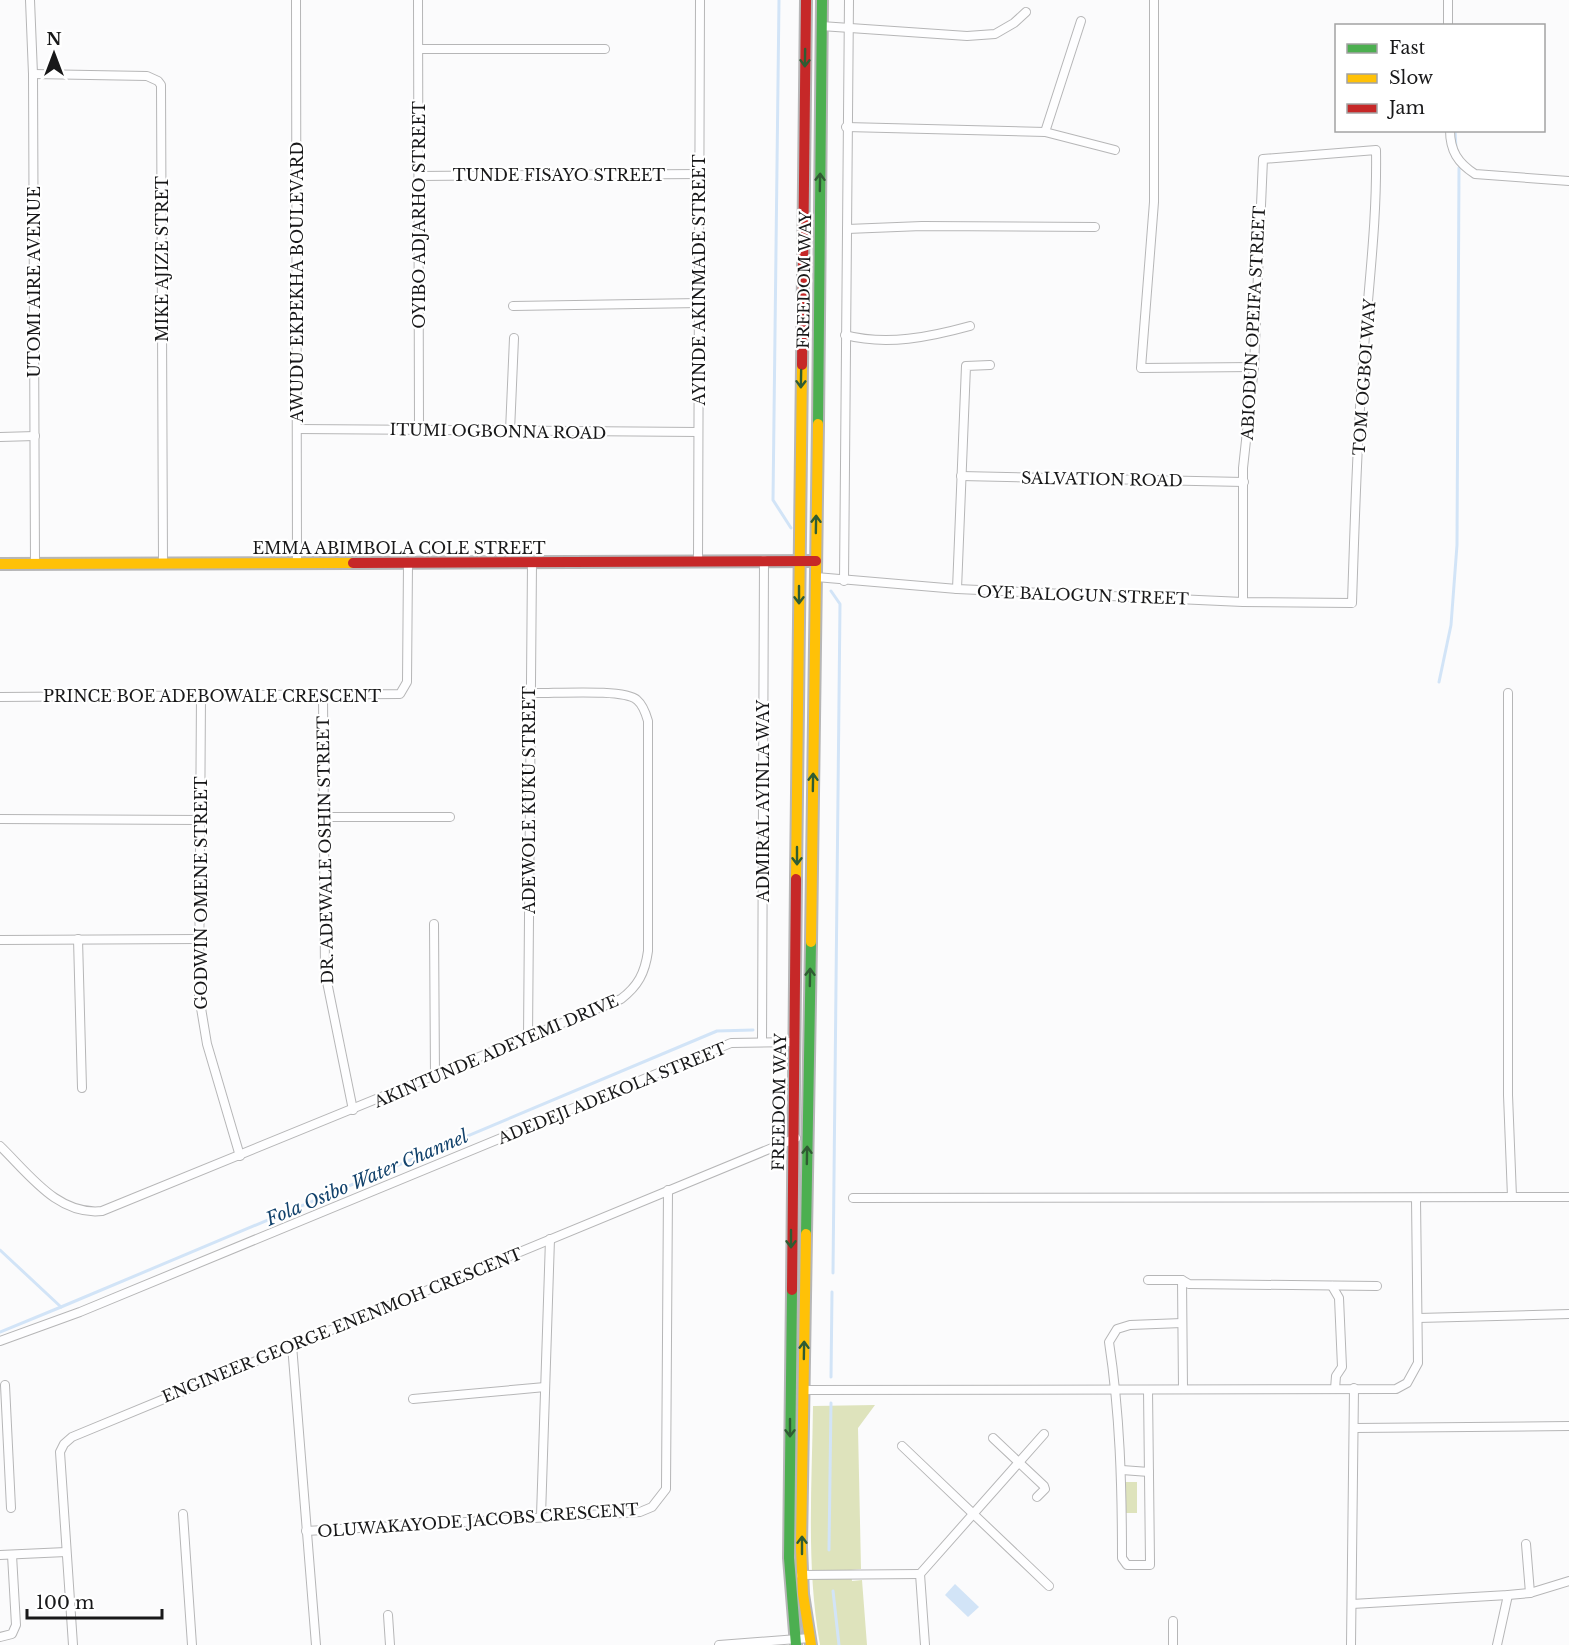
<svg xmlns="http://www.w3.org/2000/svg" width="1569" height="1645" font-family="'Libre Baskerville',serif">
<rect width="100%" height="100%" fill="#fbfbfc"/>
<g fill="#dee3bc">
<path d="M875,1405l-17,23 3,141 -10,1 1,11 10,-1 5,65h-47c-14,-78 -8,-160 -7,-239z"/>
<rect x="1121" y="1482" width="16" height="31"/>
</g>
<polygon fill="#d2e4f7" points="955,1584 979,1607 968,1617 945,1595"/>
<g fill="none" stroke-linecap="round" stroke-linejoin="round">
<g stroke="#d2e4f7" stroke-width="3">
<polyline points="779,0 773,500 791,528"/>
<polyline points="1455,130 1456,149"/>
<polyline points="831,591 840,604 833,1273"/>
<polyline points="1439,682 1451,625 1457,545 1459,168"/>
<polyline points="0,1250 61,1307 717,1031 753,1030"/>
<polyline points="0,1332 61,1307"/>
<polyline points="831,1377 832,1292"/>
<polyline points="829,1550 831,1403"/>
<polyline points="833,1591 839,1645"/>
</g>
<defs>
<g id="street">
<polyline points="30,0 33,74 35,564"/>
<polyline points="296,0 297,564"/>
<polyline points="418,0 419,430"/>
<polyline points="1154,0 1154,202 1141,368 1254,367"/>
<polyline points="1448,0 1448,26"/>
<polyline points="821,26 967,36 995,34 1014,23 1026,12"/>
<polyline points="419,49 605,49"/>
<polyline points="33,74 147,76 158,81 161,85 163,564"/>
<polyline points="846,127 1045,132 1115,150"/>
<path d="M1450,130c0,21 8,33 25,44l94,7"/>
<polyline points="1045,132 1081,21"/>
<polyline points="419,176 700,174"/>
<polyline points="847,229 922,226 1095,227"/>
<polyline points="513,306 699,303"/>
<path d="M845,335c42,11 85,2 125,-9"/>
<polyline points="298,429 698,432"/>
<polyline points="510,431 514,338"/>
<polyline points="0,437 35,436"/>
<polyline points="961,476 1244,482"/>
<polyline points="698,560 700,0"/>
<path d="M816,577l141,12 286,13 109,1c3,-93 6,-186 14,-279 5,-60 11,-112 10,-174l-113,9 -9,208 -11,101v134"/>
<polyline points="844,581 849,0"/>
<polyline points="957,589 966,366 990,365"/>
<polyline points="1508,693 1508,1095 1512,1197"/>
<polyline points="201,696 199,996 207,1044 240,1156"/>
<polyline points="323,696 325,972 353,1110"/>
<polyline points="0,697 400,694 407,682 408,564"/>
<polyline points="325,817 450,817"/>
<polyline points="0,819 200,820"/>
<polyline points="434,924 435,1076"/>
<polyline points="78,939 82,1088"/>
<polyline points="0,940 199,939"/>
<polyline points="528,1037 532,563"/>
<polyline points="762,1042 764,560"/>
<path d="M0,1146c29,28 58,70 102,65l519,-212c17,-13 24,-26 27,-48v-230c-2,-7 -5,-16 -11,-21 -13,-12 -87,-6 -108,-7"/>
<polyline points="853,1198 1569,1197"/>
<polyline points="1148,1280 1182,1280 1189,1284 1377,1286"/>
<polyline points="1182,1280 1183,1389"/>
<polyline points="1332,1286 1339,1298 1342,1367 1336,1376 1335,1389"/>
<polyline points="1418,1318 1569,1314"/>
<polyline points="0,1341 80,1312 731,1043 795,1042"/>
<polyline points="292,1345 316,1645"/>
<polyline points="5,1385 11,1508"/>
<polyline points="804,1390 1396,1389 1407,1383 1418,1363 1416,1199"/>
<path d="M1148,1390l2,172v3h-23l-5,-7c0,-73 -2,-144 -13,-216l8,-13 13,-4 52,-2"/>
<polyline points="413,1399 545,1387"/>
<polyline points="1355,1428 1569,1426"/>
<polyline points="993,1438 1044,1486 1045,1489 1037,1497"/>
<polyline points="902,1446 1049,1586"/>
<polyline points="1122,1470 1149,1472"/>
<polyline points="183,1514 192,1645"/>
<polyline points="541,1516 550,1239"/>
<polyline points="306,1531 640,1512 652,1507 666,1489 668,1190"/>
<polyline points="1526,1544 1530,1593"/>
<polyline points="0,1555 66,1552"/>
<polyline points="801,1575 920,1574"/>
<polyline points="1352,1604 1508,1595 1530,1593 1569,1581"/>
<polyline points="388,1615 390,1645"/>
<polyline points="1173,1621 1173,1645"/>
<polyline points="0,1637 12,1634 16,1625 12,1555"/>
<polyline points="73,1645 60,1452 64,1444 72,1437 796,1138"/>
<polyline points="719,1645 810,1638"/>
<polyline points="925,1645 920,1574 1044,1434"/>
<polyline points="1351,1645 1354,1388"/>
<polyline points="1497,1645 1508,1595"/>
</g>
<g id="fast">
<polyline points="818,424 822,0"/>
<polyline points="806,1234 811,942"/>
<polyline points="792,1290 789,1558 796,1645"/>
</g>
<g id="slow">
<polyline points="0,564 353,563"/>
<polyline points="796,879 802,365"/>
<polyline points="811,942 818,424"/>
<polyline points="806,1234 801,1547 803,1594 811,1645"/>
</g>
<g id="jam">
<polyline points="802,365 806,0"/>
<polyline points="353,563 816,561"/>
<polyline points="792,1290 796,879"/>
</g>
</defs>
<use href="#street" stroke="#b6b6b7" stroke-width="10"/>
<use href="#fast" stroke="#b6b6b7" stroke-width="14"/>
<use href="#slow" stroke="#b6b6b7" stroke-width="14"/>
<use href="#jam" stroke="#b6b6b7" stroke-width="14"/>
<use href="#street" stroke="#fefeff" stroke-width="8"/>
<use href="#fast" stroke="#4caf50" stroke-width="10"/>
<use href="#slow" stroke="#ffc107" stroke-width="10"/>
<use href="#jam" stroke="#c62828" stroke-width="10"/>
</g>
<defs><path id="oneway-shaft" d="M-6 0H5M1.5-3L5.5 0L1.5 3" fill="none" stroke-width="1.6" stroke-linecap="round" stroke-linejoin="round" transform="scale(1.5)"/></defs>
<g stroke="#2f5c32">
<use href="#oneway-shaft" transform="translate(805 58) rotate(91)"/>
<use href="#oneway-shaft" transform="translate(820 182) rotate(-89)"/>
<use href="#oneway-shaft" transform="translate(801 379) rotate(91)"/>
<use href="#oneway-shaft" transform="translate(816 524) rotate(-89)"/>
<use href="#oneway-shaft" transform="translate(799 595) rotate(90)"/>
<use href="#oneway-shaft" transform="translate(813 782) rotate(-89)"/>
<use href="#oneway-shaft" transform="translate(797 856) rotate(90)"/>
<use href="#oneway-shaft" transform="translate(810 977) rotate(-89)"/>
<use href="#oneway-shaft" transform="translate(807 1155) rotate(-89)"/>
<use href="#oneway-shaft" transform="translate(791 1239) rotate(90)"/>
<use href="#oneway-shaft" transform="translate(804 1350) rotate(-89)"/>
<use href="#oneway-shaft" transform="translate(790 1428) rotate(90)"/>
<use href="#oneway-shaft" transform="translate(802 1545) rotate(-90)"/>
</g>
<g text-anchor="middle" stroke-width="4.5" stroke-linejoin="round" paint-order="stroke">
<g font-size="16" fill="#181819" stroke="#fff">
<text x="559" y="181">TUNDE FISAYO STREET</text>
<text transform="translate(419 215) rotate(-90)" y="6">OYIBO ADJARHO STREET</text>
<text transform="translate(162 259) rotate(-90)" y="6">MIKE AJIZE STRET</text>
<text transform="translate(699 280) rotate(-90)" y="6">AYINDE AKINMADE STREET</text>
<text transform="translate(804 280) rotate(-89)" y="6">FREEDOM WAY</text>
<text transform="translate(34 282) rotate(-90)" y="6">UTOMI AIRE AVENUE</text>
<text transform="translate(297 282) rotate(-90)" y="6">AWUDU EKPEKHA BOULEVARD</text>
<text transform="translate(1253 323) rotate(-87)" y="6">ABIODUN OPEIFA STREET</text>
<text transform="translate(1364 377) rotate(-86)" y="6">TOM OGBOI WAY</text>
<text transform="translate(498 431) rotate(1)" y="6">ITUMI OGBONNA ROAD</text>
<text transform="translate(1102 479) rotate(1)" y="6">SALVATION ROAD</text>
<text x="399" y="554">EMMA ABIMBOLA COLE STREET</text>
<text transform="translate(1083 595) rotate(2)" y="6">OYE BALOGUN STREET</text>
<text x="212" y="702">PRINCE BOE ADEBOWALE CRESCENT</text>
<text transform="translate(529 800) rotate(-90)" y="6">ADEWOLE KUKU STREET</text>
<text transform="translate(763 801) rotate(-90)" y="6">ADMIRAL AYINLA WAY</text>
<text transform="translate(325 850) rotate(-91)" y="6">DR. ADEWALE OSHIN STREET</text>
<text transform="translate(201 893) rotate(-90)" y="6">GODWIN OMENE STREET</text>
<text transform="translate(496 1051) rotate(-23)" y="6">AKINTUNDE ADEYEMI DRIVE</text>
<text transform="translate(612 1093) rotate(-22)" y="6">ADEDEJI ADEKOLA STREET</text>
<text transform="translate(779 1102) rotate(-89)" y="6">FREEDOM WAY</text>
<text transform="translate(342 1325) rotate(-22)" y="6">ENGINEER GEORGE ENENMOH CRESCENT</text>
<text transform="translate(478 1520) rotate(-4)" y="6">OLUWAKAYODE JACOBS CRESCENT</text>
</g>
<g font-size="18" font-style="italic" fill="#12426c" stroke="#fff">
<text transform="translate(367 1178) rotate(-23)" y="6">Fola Osibo Water Channel</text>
</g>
</g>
<rect x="1335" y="24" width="210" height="108" fill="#ffffff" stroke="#a3a3a3" stroke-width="1.5"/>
<rect x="1347" y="44" width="30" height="9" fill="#4caf50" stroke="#a3a3a3" stroke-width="1.5"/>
<text x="1389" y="54" font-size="18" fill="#181819">Fast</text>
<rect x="1347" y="74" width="30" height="9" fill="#ffc107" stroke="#a3a3a3" stroke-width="1.5"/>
<text x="1389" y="84" font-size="18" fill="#181819">Slow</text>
<rect x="1347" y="104" width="30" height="9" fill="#c62828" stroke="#a3a3a3" stroke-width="1.5"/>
<text x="1389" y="114" font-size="18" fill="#181819">Jam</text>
<g transform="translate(54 54)" stroke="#ffffff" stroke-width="4.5" paint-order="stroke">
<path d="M0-4.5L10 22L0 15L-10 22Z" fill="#181819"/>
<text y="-9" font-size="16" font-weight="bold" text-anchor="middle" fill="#181819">N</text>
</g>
<path d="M27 1609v9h135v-9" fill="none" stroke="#181819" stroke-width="3"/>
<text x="36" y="1609" font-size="18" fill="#181819" stroke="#ffffff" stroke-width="4.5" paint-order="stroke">100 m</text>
</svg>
